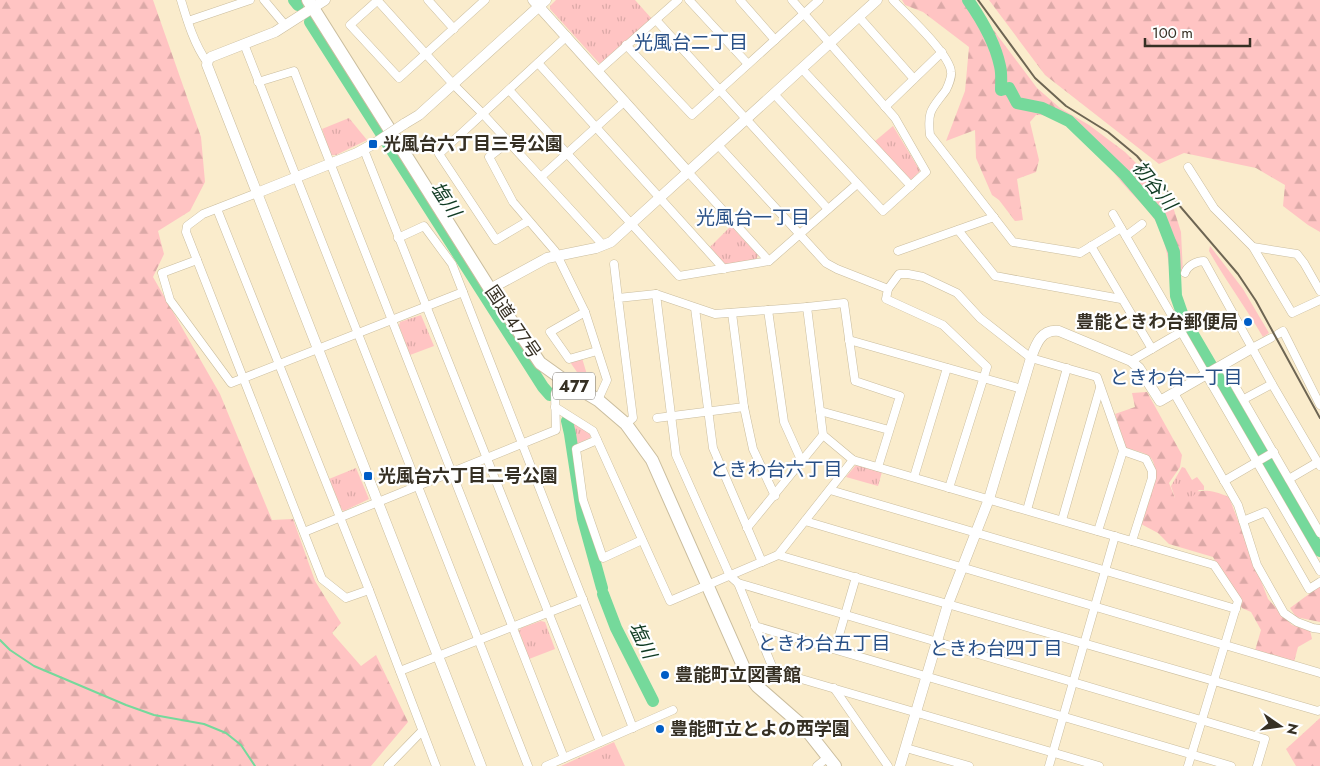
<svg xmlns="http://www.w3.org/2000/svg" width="1320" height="766" font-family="Jost,'Noto Sans JP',sans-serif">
<defs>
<pattern id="forest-firs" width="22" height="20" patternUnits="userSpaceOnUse" patternTransform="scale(1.25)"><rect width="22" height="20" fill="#ffc4c3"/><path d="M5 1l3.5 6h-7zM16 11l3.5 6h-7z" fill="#dba9a7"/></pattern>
<pattern id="park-tufts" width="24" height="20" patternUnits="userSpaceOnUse" patternTransform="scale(1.25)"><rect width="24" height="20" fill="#ffc4c3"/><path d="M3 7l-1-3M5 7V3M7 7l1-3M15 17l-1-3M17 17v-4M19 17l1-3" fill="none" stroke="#dba9a7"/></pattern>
</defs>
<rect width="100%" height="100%" fill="#faeccc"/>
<path fill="#ffc4c3" d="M1210,246l33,43 26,44 -6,4c-17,-29 -37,-56 -54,-86z"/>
<g fill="url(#forest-firs)">
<polygon points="0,0 153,0 201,137 205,182 190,211 158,231 164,254 153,277 220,394 272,520 293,519 315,581 341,623 332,633 361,666 376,655 408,722 371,766 0,766"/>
<path d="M902,0h69l66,88 23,20 29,17 36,27 20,20 29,38 7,22 2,41 -13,5c-1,-19 -5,-39 -14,-56 -8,-14 -20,-23 -30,-35 -20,-22 -44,-62 -75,-71 -4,-1 -10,-1 -15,-1l-6,7 9,38 -3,12 -19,7 6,41 -8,1 -16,-21 -7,-5 -16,-37 -1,-28 -29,11 19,-50 4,-44 -46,-35 -18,-7z"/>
<polygon points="989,0 1320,0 1320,232 1308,225 1283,206 1285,185 1256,168 1184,153 1159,164 1045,75"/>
<path d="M1147,392l35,63 -2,12 -11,16 6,15c23,-8 31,-11 54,-1l39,102 24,26 18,5 2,9 -14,8 -4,15 -40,-8 7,-24 -10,-18 -9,-4 -29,-51 -44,-13 -11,-11 -17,-9c5,-15 23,-56 8,-68 -6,-4 -16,-6 -23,-8l-11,-34 20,-7 -3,-14z"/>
<polygon points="1320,586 1320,622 1296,617 1290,608"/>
<polygon points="1320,718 1320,766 1296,766 1286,749"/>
</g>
<g fill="url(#park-tufts)">
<polygon points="556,0 635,0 652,19 600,64 550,9 550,6"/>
<polygon points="349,118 367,140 336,155 331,155 322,129"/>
<polygon points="893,126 919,169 920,171 912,179 909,179 874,142"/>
<polygon points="731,226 758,255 756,260 725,265 710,247"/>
<polygon points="421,315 434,346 410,355 399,326 400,322"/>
<polygon points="582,358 588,378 587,381 578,377 579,375 570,362"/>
<polygon points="570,419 591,435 590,438 572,446 568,421"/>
<polygon points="857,465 882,472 878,486 846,477 855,466"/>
<polygon points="1182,467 1185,468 1192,480 1197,477 1204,486 1204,490 1199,490 1187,502 1175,498 1171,486"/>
<polygon points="356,468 369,499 344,511 342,510 329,479"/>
<polygon points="541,621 545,622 555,649 529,659 519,631 521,628"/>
<polygon points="614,742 625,766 561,766"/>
</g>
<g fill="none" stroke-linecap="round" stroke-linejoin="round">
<polyline stroke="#75d99b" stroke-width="2" points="0,640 10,650 34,666 126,705 154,715 204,724 226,733 241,745 255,766"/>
<g stroke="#75d99b" stroke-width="12">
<polyline points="294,0 298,5"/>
<path d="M968,0c14,20 27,42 32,66 2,8 1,16 1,24l8,-2 8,15 25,5 27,13 56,54 35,41 14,36 2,44 8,23 136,232"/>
<polyline points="310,22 543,387 550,395"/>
<polyline points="567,421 570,434 583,519 602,588"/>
<polyline points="603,594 616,628 653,701"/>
</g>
<defs>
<g id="minor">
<path d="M181,0c6,20 13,44 26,62"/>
<polyline points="264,0 285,25"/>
<polyline points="378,0 350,25 399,78 485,0"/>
<polyline points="428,0 454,29"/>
<polyline points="689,0 748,64"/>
<polyline points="740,0 775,40"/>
<path d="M893,0c13,14 57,54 58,72 1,4 -3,14 -5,18 -14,19 -19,20 -16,45l83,107 67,11 41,-25"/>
<polyline points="378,1 453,84 483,114 603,245"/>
<polyline points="859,17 914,79"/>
<polyline points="656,20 828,209"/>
<polyline points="188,21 250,0"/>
<polyline points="244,44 528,766"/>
<polyline points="626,45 692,115 819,0"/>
<polyline points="538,63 724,269"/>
<polyline points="802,69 911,186"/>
<polyline points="598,71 678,0"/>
<polyline points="258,82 294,71 564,758"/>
<polyline points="509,90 679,276 769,261 857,184"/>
<polyline points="774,94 883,211 926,172 895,118 792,0"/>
<polyline points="885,107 942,52"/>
<polyline points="508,142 489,157 513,202 555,251 585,312 607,380 598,400"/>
<polyline points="718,145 826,263 837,269 888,289 886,299 943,325 987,367 949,488"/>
<polyline points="364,150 600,742"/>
<polyline points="1188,167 1214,208 1253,247 1297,254 1304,263 1320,291"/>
<polyline points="688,172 769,261"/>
<polyline points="541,177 625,101"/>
<polyline points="257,193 203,214 187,226 186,232 322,579 346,598 369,590"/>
<polyline points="217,209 369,590 436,766"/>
<polyline points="1113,214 1320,571"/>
<polyline points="528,221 496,240 439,154 567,36"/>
<polyline points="958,230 995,276 1121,299"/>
<polyline points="1126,236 1142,224"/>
<polyline points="398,238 424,226 452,264 633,728"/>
<polyline points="1091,246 1152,349"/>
<polyline points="1253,247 1292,313 1320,300"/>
<polyline points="898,251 994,217"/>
<polyline points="197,260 162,273 170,300 231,383 463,292"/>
<polyline points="614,264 618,298"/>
<path d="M1185,273c2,-7 11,-12 19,-12l68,123 48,82"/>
<polyline points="888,289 899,274 908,274 923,277 957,293 980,318 1031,358 1097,377 1123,451 1146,459 1152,471 1152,478 1132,541"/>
<polyline points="656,294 676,455 730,576 738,583 774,671 1099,766"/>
<polyline points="807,307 844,303 855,381 900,396 878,467"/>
<polyline points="695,308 713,448 762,562"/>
<polyline points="768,310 784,422 802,462"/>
<polyline points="585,312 550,332 569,359 597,351"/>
<polyline points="1278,334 1283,331 1320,405"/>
<polyline points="849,340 1022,389"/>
<polyline points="1252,348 1271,338"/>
<polyline points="1131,361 1181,332"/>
<polyline points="1223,365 1320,533"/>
<polyline points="1174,393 1238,505 1257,565 1284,613 1297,622 1313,628 1320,629"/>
<polyline points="1244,399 1272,384"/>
<polyline points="555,407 593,431 670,601 778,555 853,460"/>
<polyline points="744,407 753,449 775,496"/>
<polyline points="820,411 889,430"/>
<polyline points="657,418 744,407 732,313"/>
<polyline points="626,424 633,418 618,298 656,294 715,314 807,307 823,435 853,460 1214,565 1238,601 1188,766"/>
<polyline points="597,440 576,449 583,500 603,558 642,540"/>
<polyline points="914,477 947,368"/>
<polyline points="1289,479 1318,462"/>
<polyline points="1224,481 1274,452"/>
<polyline points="830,490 1236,609"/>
<polyline points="1027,510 1067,368"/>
<polyline points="1062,520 1100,388"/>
<polyline points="805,521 1320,673"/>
<polyline points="1243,521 1265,512 1309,589 1320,582"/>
<polyline points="747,528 823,435"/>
<polyline points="1098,531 1123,451"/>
<polyline points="304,532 556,430 555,394 561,378"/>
<polyline points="778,555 1318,711 1320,710"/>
<polyline points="738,583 1265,739 1257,766"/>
<polyline points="755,626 1231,766"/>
<polyline points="835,649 856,577"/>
<polyline points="400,671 583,599"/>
<polyline points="834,688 888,766"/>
<polyline points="906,748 969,766"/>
<polyline points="388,766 422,731"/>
<polyline points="546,766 673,710"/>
<polyline points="817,766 828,757"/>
<polyline points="1049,766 1115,536"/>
</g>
<g id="tertiary">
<polyline points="325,0 275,32 211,57 208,60 207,65 481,766"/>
<polyline points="533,0 688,172"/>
<polyline points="404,124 419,115 546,0"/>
<polyline points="257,193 357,153 377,142"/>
<polyline points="490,289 547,258 596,248 611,242 877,0"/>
<path d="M900,766l48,-162 41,-105 42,-141c5,-14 10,-29 28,-27l72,30 8,7 21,33 92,-53"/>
</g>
<polyline id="trunk" points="308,0 490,289 540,363 561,378 598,400 626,424 652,460 744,668 757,686 805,728 835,766"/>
</defs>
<use href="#minor" stroke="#cabd9e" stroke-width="9"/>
<use href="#tertiary" stroke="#cabd9e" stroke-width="11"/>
<use href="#trunk" stroke="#cabd9e" stroke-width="14"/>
<use href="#minor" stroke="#fff" stroke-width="8"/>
<use href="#tertiary" stroke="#fff" stroke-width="10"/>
<use href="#trunk" stroke="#fff" stroke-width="12"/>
<polyline stroke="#6d6553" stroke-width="2" points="978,0 1035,78 1066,106 1108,132 1137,156 1238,274 1256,301 1320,418"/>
<defs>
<polyline id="tertiary-bridge" points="377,142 404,124"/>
</defs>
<use href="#tertiary-bridge" stroke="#cabd9e" stroke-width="11" stroke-linecap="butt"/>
<use href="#tertiary-bridge" stroke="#fff" stroke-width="10"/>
</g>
<g fill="#005dc6" stroke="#fff" stroke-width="2">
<rect x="368" y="139" width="10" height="10" rx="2.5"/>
<circle cx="1248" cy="322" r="5"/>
<rect x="363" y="471" width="10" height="10" rx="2.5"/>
<circle cx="665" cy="675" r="5"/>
<circle cx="660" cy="729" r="5"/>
</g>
<g text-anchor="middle" stroke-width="4.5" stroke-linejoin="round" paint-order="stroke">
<rect fill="#fff" stroke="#726e66" stroke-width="1" x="553" y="372.5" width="42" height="27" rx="4"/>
<g font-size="16" font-weight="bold" fill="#363024">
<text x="574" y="392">477</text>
</g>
<g font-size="18" font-weight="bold" fill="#363024" stroke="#fff" text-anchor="start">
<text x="383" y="150">光風台六丁目三号公園</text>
<text x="1238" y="328" text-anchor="end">豊能ときわ台郵便局</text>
<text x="378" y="482">光風台六丁目二号公園</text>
<text x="675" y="681">豊能町立図書館</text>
<text x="670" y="735">豊能町立とよの西学園</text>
</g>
<g font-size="18" fill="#363024" stroke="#fff">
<text transform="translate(513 322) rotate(56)" y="6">国道477号</text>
</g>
<g font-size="19" fill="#2a5187" stroke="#fff">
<text x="691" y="49">光風台二丁目</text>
<text x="753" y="224">光風台一丁目</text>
<text x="1176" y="384">ときわ台一丁目</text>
<text x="776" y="476">ときわ台六丁目</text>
<text x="824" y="650">ときわ台五丁目</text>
<text x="996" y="655">ときわ台四丁目</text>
</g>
<g font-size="19" font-style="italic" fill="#0f3a22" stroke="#fff">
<text transform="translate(1155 185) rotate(51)" y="7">初谷川</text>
<text transform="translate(446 199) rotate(57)" y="7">塩川</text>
<text transform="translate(643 640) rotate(64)" y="7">塩川</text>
</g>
</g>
<g transform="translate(1280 726) rotate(103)" stroke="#ffffff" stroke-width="4" paint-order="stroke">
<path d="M0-4L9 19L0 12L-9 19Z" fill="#363024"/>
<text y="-8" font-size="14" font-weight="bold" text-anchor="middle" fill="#363024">N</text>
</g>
<path d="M1145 38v8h105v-8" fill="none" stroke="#363024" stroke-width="2.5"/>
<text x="1152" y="38" font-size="15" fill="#363024" stroke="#ffffff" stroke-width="4" paint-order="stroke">100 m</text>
</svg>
